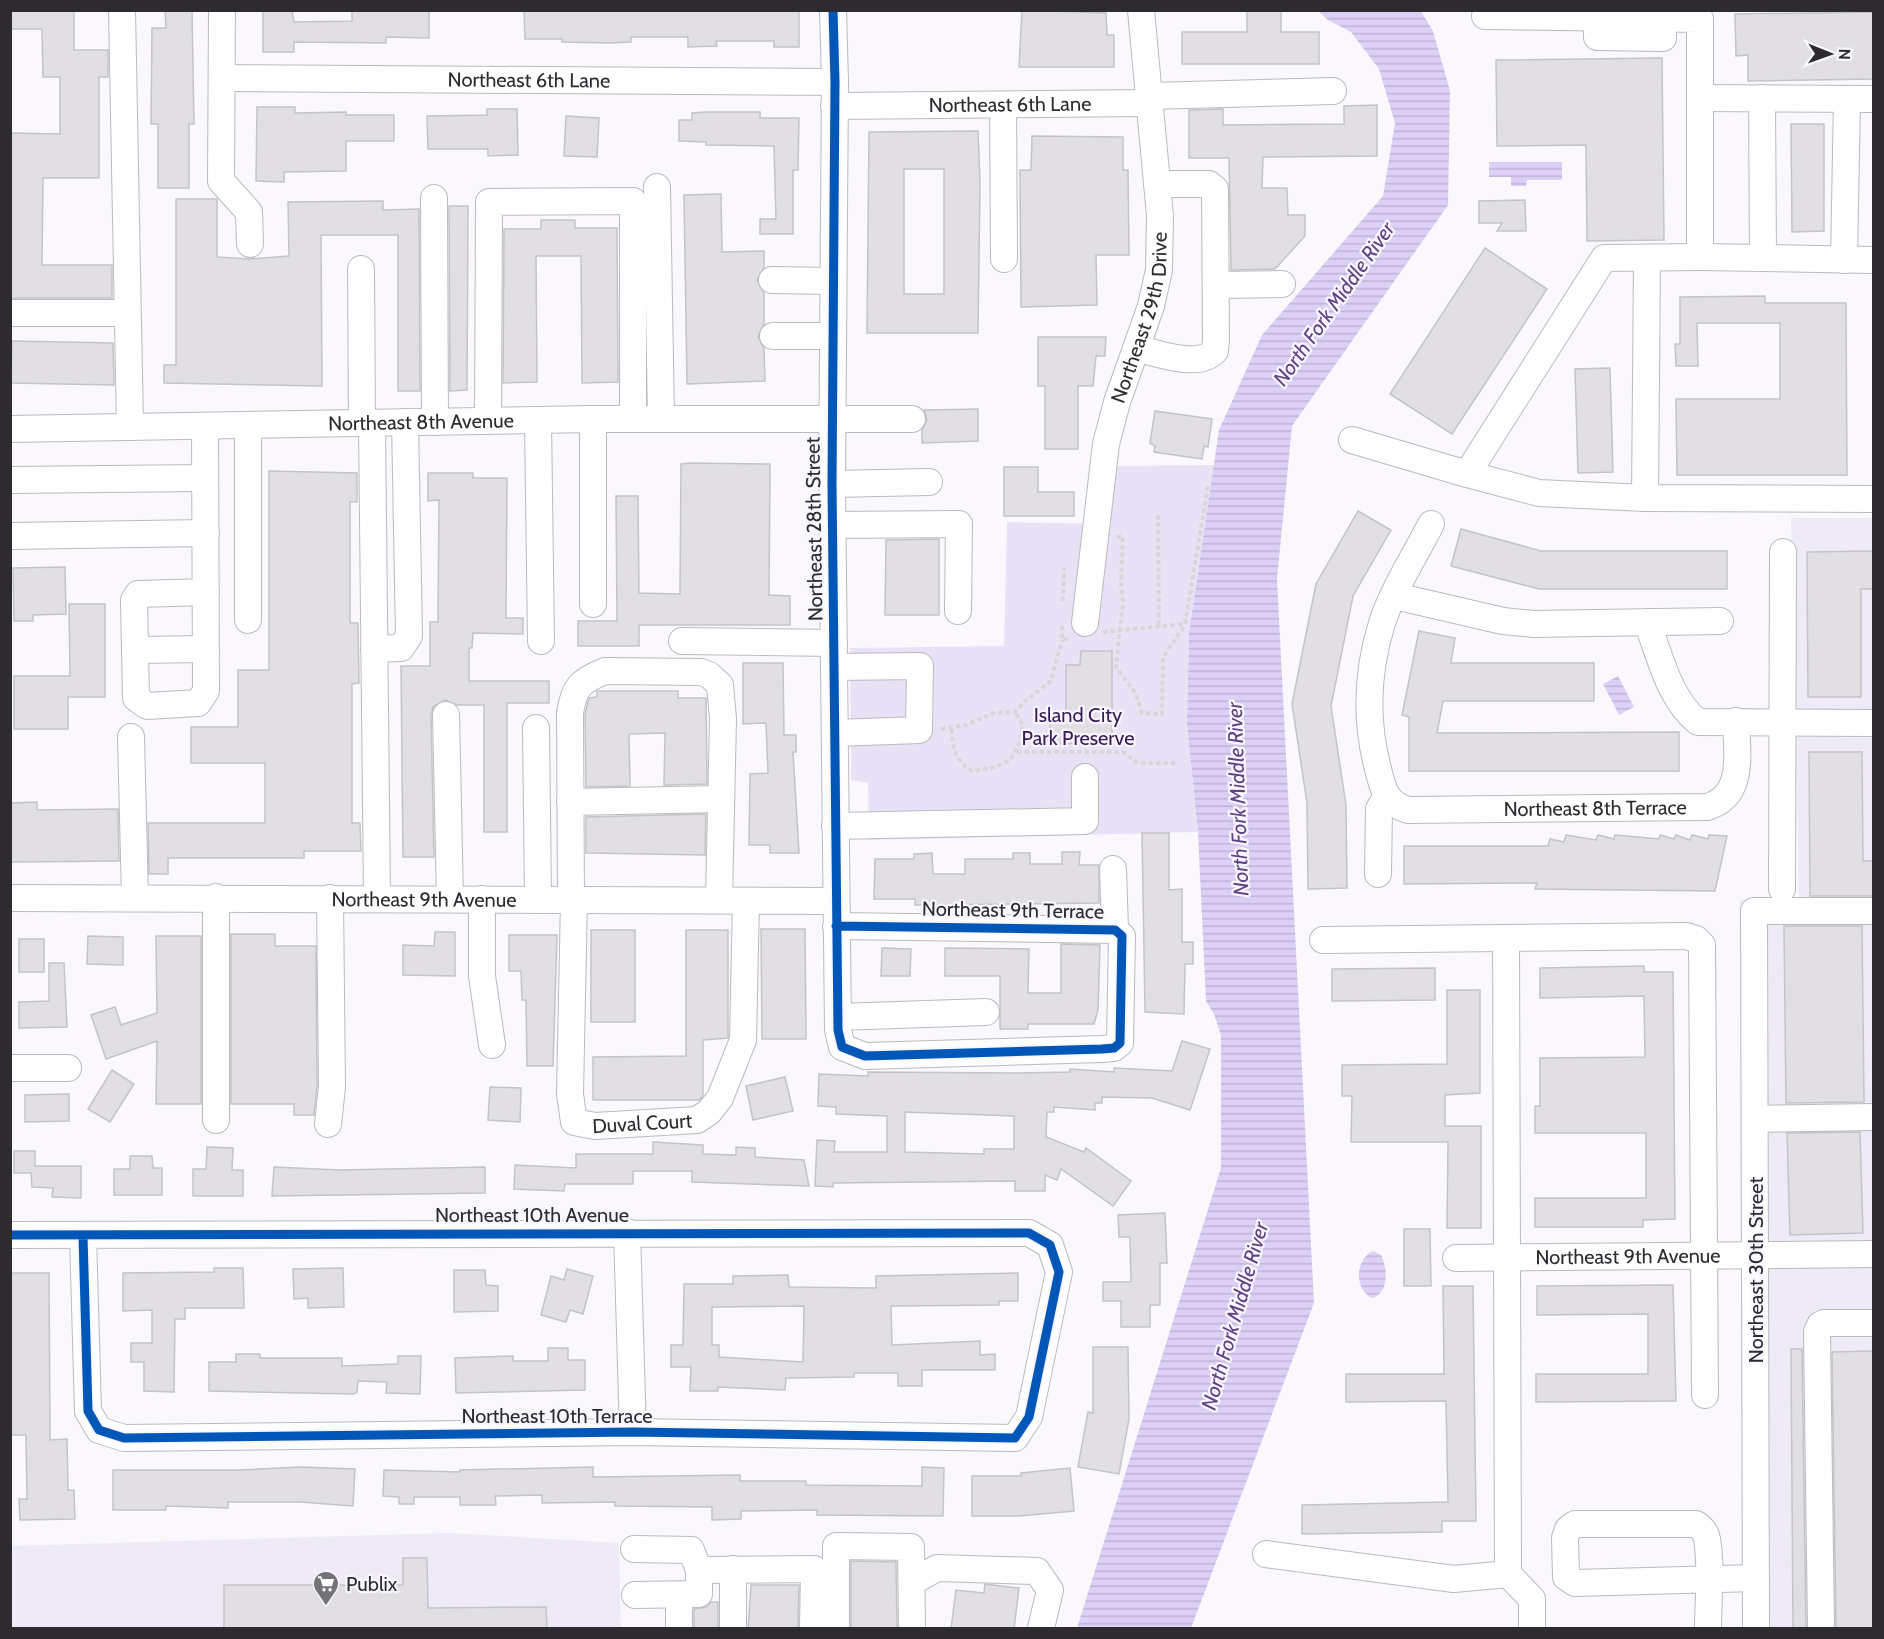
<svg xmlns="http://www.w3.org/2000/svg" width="1884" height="1639" font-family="Cabin,sans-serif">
<defs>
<pattern id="water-rules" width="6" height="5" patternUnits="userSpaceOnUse" patternTransform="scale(1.5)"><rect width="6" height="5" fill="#ddd0f7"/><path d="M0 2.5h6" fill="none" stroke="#beb3d4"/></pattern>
</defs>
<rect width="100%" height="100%" fill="#faf8fd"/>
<g fill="#eeeaf6">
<polygon points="1791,518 1873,518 1873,1628 1742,1628 1740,900 1799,897"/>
<polygon points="449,1533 619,1543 621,1628 11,1628 10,1546"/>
</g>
<polygon fill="#e9e2f7" points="1214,465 1189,633 1187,724 1198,832 869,840 868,783 851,780 850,648 1004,646 1007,522 1107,524 1117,466"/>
<g fill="url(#water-rules)">
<polygon points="1318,11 1421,11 1433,31 1450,91 1448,205 1292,426 1277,579 1314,1303 1191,1628 1077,1628 1221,1168 1221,1035 1214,1014 1206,1001 1198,832 1187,724 1189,633 1219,430 1262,335 1383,196 1395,123 1379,69 1351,32 1328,20"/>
<polygon points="1489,162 1562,162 1562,180 1527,180 1526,186 1511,186 1511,177 1489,177"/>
<polygon points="1618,676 1634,707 1619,715 1603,684"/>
<path d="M1373,1251l8,4c7,14 8,38 -9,43 -18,-8 -17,-39 1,-47z"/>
</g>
<g fill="#e1dfe4" stroke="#c5c3c8" stroke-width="1.5" fill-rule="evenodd">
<polygon points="10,10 74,10 74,50 108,50 108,77 99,77 99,178 43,178 42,265 112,265 112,298 10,298 10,133 60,134 60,77 43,77 42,29 10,29"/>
<polygon points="165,10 192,10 194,124 189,124 189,188 158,188 158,124 151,124 152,28 166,28"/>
<polygon points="263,10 292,10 294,22 352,21 352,10 429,10 429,38 386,37 386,43 294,42 294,52 263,52"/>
<polygon points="524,10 799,10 799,47 774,47 774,41 716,41 717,46 688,47 688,37 631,37 631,42 607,43 562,42 562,39 525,39"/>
<polygon points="1022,10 1106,13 1107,35 1114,35 1114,67 1019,67"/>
<polygon points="1247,10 1281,10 1281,32 1319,32 1319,64 1182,64 1182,32 1247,32"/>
<polygon points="1874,12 1874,79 1748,81 1748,55 1736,56 1735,14"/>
<polygon points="1662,58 1664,240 1587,241 1586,145 1497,146 1496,60"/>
<polygon points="1377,105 1377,156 1263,157 1262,188 1287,188 1288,215 1305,215 1305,236 1275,269 1231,270 1229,158 1189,158 1189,110 1223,109 1223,125 1344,124 1344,106"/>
<polygon points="257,107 295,107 295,113 346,112 346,115 394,115 394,141 346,141 346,171 284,172 284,182 256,181"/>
<polygon points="487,109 517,109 518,155 488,156 488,149 428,149 427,116 487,115"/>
<polygon points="706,112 760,112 760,118 799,118 798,170 793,170 793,234 760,234 760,219 776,219 774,146 706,145 706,142 679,141 679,120 692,120 692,113"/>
<polygon points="566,116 599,118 597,157 564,156"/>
<polygon points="1791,124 1824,124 1824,231 1792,232"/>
<path d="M978,131l2,51 -2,151h-111l2,-201zM904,169h40v125h-40z"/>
<polygon points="1032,136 1123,137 1123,170 1128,170 1129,255 1096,255 1097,305 1021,307 1020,170 1031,170"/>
<polygon points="721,194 722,252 764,251 764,268 757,280 764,293 764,324 758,337 764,348 765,381 687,384 684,195"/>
<polygon points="176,199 217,199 217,257 250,259 289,256 288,202 383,201 383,210 419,209 420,391 398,391 398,235 321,235 322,386 164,383 164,365 176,365"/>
<polygon points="1525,200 1526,231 1497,231 1502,223 1479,223 1479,201"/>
<polygon points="449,206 468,206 467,390 450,391"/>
<polygon points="541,220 575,220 575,228 617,228 618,382 582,383 581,256 536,256 537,382 503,383 504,229 541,229"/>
<polygon points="1485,248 1547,289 1452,434 1390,394"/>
<polygon points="1765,296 1765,303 1846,303 1847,475 1677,475 1676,399 1780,399 1780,323 1697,323 1698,366 1676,366 1675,344 1680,344 1680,297"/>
<polygon points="1038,337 1106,337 1105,356 1096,356 1093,386 1078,386 1078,449 1045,449 1045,386 1038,386"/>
<polygon points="12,341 113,343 114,385 11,383"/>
<polygon points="1610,368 1613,472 1578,473 1575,369"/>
<polygon points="978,409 978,441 922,443 922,430 927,420 924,410"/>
<polygon points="1155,411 1212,419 1208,447 1204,446 1202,459 1154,452 1155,446 1150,443"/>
<polygon points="690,463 770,464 769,595 790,596 790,625 639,625 639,646 578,646 578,621 617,621 616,496 638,496 639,593 680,594 681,464"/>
<polygon points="1004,467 1038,467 1038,492 1074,492 1074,516 1004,516"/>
<polygon points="269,471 357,473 357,502 350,502 350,623 358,623 359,683 352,684 352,823 360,823 361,851 304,851 304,858 168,858 168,874 149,874 148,823 265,823 265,763 191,763 191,727 238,727 238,670 269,670"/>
<polygon points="428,473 473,473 473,478 507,478 506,618 523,618 523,634 473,633 472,648 469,648 469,681 549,681 549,703 507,703 507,832 484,832 484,705 457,705 445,700 433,707 431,715 434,857 403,857 401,666 430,666 430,622 438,622 439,500 428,501"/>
<polygon points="1358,511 1391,530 1353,596 1331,706 1346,805 1347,888 1308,889 1307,803 1292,704 1316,584"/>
<polygon points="1461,529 1541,551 1727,551 1727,589 1539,589 1451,566"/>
<polygon points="939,539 939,615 885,615 886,540"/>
<polygon points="1874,551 1874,589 1861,589 1861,697 1808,697 1807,552"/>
<polygon points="65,567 66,614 33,615 33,621 14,621 13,568"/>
<polygon points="69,604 105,604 105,697 68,697 68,729 14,729 14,676 70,676"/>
<polygon points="1419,631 1455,638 1451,663 1594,663 1594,701 1443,701 1437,733 1679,732 1679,771 1409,771 1409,717 1402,715"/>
<polygon points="1081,651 1112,651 1112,743 1050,744 1050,716 1066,716 1066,665 1080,665"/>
<polygon points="743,663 783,663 784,735 796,735 796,752 793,752 799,853 770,853 770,845 749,845 750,774 768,773 766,723 743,724"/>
<polygon points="597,691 678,691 678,698 706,698 707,784 664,785 665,733 629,734 630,786 586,787 585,714 589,698 597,697"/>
<polygon points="1809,752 1862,752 1863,861 1874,861 1874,896 1810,896"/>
<polygon points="37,802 37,810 118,809 119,861 10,862 10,803"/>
<polygon points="706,814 705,855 586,853 586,817"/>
<polygon points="1142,833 1169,833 1169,890 1182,889 1182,942 1193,942 1193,964 1185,964 1184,1014 1145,1012"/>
<polygon points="1566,835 1596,840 1598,835 1614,839 1615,835 1659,839 1660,835 1674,839 1676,835 1690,840 1692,835 1708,839 1709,835 1727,836 1715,891 1535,889 1537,883 1404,884 1404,846 1548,846 1550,839 1564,842"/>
<polygon points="1062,852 1080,852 1079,865 1099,865 1099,903 915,905 915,899 874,899 875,859 914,859 914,854 932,853 933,874 965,874 965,859 1013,859 1013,853 1030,853 1030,864 1062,864"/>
<polygon points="1784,926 1862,926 1864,1102 1786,1103"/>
<polygon points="761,929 805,929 806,1039 762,1039"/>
<rect x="591" y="930" width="44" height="92"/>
<polygon points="686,930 728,930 728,1038 703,1040 703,1095 700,1100 593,1100 593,1057 686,1056"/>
<polygon points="435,932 455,932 455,976 403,975 403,945 434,946"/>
<polygon points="231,934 275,934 275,946 316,946 317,1086 314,1115 294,1115 294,1104 231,1104"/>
<polygon points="509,935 557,935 553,1066 527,1066 526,1000 522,1000 521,971 509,971"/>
<polygon points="88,936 123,937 123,965 87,964"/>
<polygon points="156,936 201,936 201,1104 156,1104 157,1041 106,1059 91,1015 115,1007 121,1025 157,1013"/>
<rect x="19" y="939" width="25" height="33"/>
<polygon points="1061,944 1100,945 1098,1010 1094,1024 1028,1024 1028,1029 1000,1029 1000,976 945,976 945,948 1029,949 1028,993 1061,993"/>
<polygon points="882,948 911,949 910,976 881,976"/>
<polygon points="49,963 64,963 67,1027 19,1028 19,1002 49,1001"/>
<polygon points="1644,966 1644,972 1673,972 1675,1219 1643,1220 1643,1227 1535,1227 1535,1198 1646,1198 1646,1133 1535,1133 1535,1106 1540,1106 1540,1058 1645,1057 1644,996 1540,998 1540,968"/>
<polygon points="1435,968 1435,1000 1332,1001 1332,969"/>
<polygon points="1447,990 1480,990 1480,1093 1445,1095 1445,1126 1481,1126 1481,1228 1447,1228 1448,1142 1351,1142 1352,1096 1342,1096 1342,1065 1447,1064"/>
<path d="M1182,1041l28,8 -20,61 -38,-12 -50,-1v6h-7v7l-41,-3v5h-7l-1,25 38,15 2,-4 45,33 -18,25 -52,-37 -4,11 -12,-5v16h-30v-10l-182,2v4l-18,-1 2,-46 18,1 -1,11h53v-36l-51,-2v-7l-18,-1 1,-32 49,2v-4l149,1 53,-1v-3l44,3v-4l58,3zM905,1112l109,4v33h-30v5l-79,-2z"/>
<polygon points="112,1070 134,1084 110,1122 88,1109"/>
<polygon points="785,1077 793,1111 753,1120 746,1086"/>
<polygon points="490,1087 521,1088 520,1122 488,1120"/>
<polygon points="69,1094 69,1121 25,1122 25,1095"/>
<polygon points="1860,1132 1863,1233 1790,1235 1787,1133"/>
<polygon points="653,1142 703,1145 703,1154 736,1155 736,1147 755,1148 755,1157 804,1160 809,1186 692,1182 692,1171 633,1171 633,1184 565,1184 564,1191 514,1189 515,1165 576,1168 576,1154 653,1154"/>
<polygon points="207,1147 233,1148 232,1170 243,1170 243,1196 193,1196 193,1169 206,1169"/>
<polygon points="14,1151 35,1151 35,1166 81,1166 81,1198 52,1197 53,1188 32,1187 31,1173 14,1173"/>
<polygon points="130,1156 152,1156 153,1168 162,1168 162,1195 114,1195 114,1169 130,1169"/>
<polygon points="274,1167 340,1170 485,1167 485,1193 272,1196"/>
<polygon points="1165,1213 1167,1263 1160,1263 1160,1305 1150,1305 1150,1327 1121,1327 1121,1301 1103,1301 1103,1282 1131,1282 1130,1237 1119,1237 1118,1215"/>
<polygon points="1404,1229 1430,1229 1431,1286 1404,1286"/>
<polygon points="214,1268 243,1268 244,1308 185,1308 185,1319 175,1319 174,1392 144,1391 144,1362 131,1362 131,1343 152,1343 152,1310 123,1311 123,1273 214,1272"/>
<polygon points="343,1268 344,1307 308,1308 308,1298 294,1299 293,1269"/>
<polygon points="567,1269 593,1276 583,1314 570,1310 566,1322 541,1315 551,1276 564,1280"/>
<polygon points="454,1270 485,1270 486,1285 498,1286 498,1311 454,1312"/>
<polygon points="10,1273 49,1273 50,1440 67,1439 68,1490 74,1490 75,1519 20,1520 19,1499 27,1499 26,1435 10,1435"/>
<path d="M1018,1273v28h-19v4l-108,1 1,39 88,-4v14l15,-1v16h-73v16h-24v-13h-44v4l-68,1 -1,12 -67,-3v4h-28l1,-24h-20v-22h12l1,-61h49v-8l55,-1 1,12 87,1v-12zM804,1306l-1,56 -84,-5v-12h-7v-38z"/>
<polygon points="1673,1285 1676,1401 1536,1402 1536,1374 1648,1374 1648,1314 1537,1315 1537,1286"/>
<polygon points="1443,1286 1473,1286 1476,1521 1442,1521 1442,1532 1302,1534 1302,1505 1448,1502 1446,1401 1346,1402 1346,1374 1444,1374"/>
<polygon points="1093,1347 1128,1347 1129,1419 1119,1474 1078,1467 1088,1412 1093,1413"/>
<polygon points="548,1348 568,1348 568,1360 585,1360 585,1390 456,1393 455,1358 513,1356 513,1361 548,1361"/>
<polygon points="1791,1349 1802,1349 1806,1629 1793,1629"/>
<polygon points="1874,1351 1874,1629 1836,1629 1832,1352"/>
<polygon points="236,1354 260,1354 260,1358 342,1358 342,1366 398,1364 398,1356 421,1356 420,1394 386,1393 387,1382 358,1381 357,1392 354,1394 209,1391 209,1362 236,1362"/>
<polygon points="301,1467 355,1469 353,1506 300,1502 228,1502 228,1508 166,1506 166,1510 113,1510 113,1470 239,1470"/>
<polygon points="593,1467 593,1477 740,1475 740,1481 806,1481 806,1485 922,1486 922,1467 944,1468 943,1516 817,1515 817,1510 741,1511 741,1519 712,1520 712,1507 615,1506 615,1502 542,1503 542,1495 495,1496 496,1505 460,1505 460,1497 414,1497 414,1504 399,1504 399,1497 383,1496 384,1470 460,1472 460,1470"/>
<polygon points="1070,1468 1074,1511 1019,1516 972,1516 972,1476 1021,1476 1021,1473"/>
<polygon points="403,1558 427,1558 428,1608 546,1607 547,1629 224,1629 224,1585 403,1585"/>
<polygon points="851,1561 896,1562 897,1629 851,1629"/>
<polygon points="985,1584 1019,1588 1014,1629 951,1629 956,1590 984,1593"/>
<polygon points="751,1585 799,1585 798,1629 748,1629"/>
<polygon points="711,1602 718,1602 718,1629 694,1629 694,1609 706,1607"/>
</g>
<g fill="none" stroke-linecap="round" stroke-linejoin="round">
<defs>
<g id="minor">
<polyline points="122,10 130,427"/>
<polyline points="222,10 221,181 249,212 250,244"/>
<polyline points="833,10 835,82 832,484 838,1030 842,1047 865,1056 1102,1049 1114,1048 1120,1043 1122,936 1115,930 836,926"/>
<polyline points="1597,10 1597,37 1663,38 1663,18"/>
<path id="s1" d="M223,78l612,4"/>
<polyline points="1149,96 1333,91"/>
<polyline points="1701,98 1874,99"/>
<polyline points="1762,98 1763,258 1874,260"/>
<polyline points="1003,105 1004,259"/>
<path id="s2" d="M834,106l316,-3"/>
<polyline points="657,187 661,419"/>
<polyline points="434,198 435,422"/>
<polyline points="1700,257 1763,258"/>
<polyline points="1844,260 1847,99"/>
<polyline points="361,269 362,423"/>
<polyline points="772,280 833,281"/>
<polyline points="1216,285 1282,284"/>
<polyline points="10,313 127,313"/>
<polyline points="773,336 832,336"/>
<path d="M1136,348c21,5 62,21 79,3l1,-11 -1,-151 -6,-5h-52"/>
<polyline points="488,421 489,202 633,201 633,419"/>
<polyline points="538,421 541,641"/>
<polyline points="372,423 377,899"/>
<polyline points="205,426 206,691 198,703 147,706 136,698 134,600 138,594 206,592"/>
<path id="s3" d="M10,429l583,-10h319"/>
<polyline points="1352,440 1467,474 1604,258 1700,257 1700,19 1485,16"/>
<polyline points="1467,474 1539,493 1645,498 1874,499"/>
<polyline points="10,480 205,478"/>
<polyline points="832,484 929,482"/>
<polyline points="1645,498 1647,258"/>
<path id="s4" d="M1431,524c-16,32 -38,65 -49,99 -15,48 -17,97 -4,146 5,20 8,35 30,41l299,-3c38,-11 30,-53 29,-86"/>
<polyline points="832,525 959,524 958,611"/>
<polyline points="10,536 206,533"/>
<polyline points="1395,596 1503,621 1534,624 1720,621"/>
<polyline points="593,604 593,419"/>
<polyline points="248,620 248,425"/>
<path d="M1647,622c13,34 22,77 51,100l176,1"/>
<path id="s5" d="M1085,623l21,-179 11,-42 34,-96 8,-36 1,-54 -19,-206"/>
<polyline points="682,641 834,643"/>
<polyline points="374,649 401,648 409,636 405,422"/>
<polyline points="135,650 206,649"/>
<polyline points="834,667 920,666 919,730 835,733"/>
<polyline points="446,715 450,899"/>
<polyline points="536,728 538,900"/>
<polyline points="131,737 135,897"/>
<polyline points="570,802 721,799"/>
<polyline points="835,826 1085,821 1085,777"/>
<polyline points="1113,869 1115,930"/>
<polyline points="1378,874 1379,809 1386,797"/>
<polyline points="1782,889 1783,552"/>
<polyline points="216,897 216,1120"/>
<path id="s6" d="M10,898l826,3"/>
<polyline points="482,899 482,976 492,1045"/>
<path d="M571,900l-1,-187c4,-26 10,-32 35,-42l96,1 8,3 11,10 3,34 -4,181"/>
<path id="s7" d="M574,900l-4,194 4,28 21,4 102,-6 12,-8 11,-14 23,-58 3,-139"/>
<polyline points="1506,938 1508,1574 1532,1599 1532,1628"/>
<polyline points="1323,940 1686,936 1696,939 1702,945 1705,1395"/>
<polyline points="838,1017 986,1012"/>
<polyline points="10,1068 68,1068"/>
<polyline points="1755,1119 1874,1117"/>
<polyline points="328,1124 332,1087 330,898"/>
<polyline points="627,1232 633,1432"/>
<polyline points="10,1235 1029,1233 1050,1245 1059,1272 1029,1417 1015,1438 633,1432 124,1438 99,1430 88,1411 83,1236"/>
<path id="s8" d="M1456,1258l418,-4"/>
<polyline points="634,1549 691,1550 699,1570"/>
<polyline points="1266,1554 1454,1579 1508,1574"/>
<polyline points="733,1569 733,1628"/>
<polyline points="912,1582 937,1568 1037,1571 1050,1590 1041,1628"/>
<polyline points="635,1595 699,1594 699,1570 814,1569 813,1628"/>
<polyline points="679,1628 679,1595"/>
<polyline points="836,1628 836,1546 911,1547 912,1628"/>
<path d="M1708,1628c0,-28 4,-61 -1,-89 -1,-7 -5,-11 -11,-15h-121l-7,5 -3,9 1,39 9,6 181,-5"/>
<polyline points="1756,1628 1754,911 1874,911"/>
<polyline points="1821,1628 1817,1332 1820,1325 1824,1323 1874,1323"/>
</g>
</defs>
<use href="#minor" stroke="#bbbabe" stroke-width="28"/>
<g stroke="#d7d6d8" stroke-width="4" stroke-dasharray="4.5 3" stroke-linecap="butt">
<polyline points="1158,515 1159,627"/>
<polyline points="1117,537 1123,536 1121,585 1123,601 1116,667 1136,694 1142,713 1162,714 1163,657 1185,625"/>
<polyline points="1063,601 1064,568"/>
<polyline points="1062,626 1062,640 1069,639"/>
<polyline points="1103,632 1185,624 1208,486"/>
<polyline points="941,729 966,725 994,713 1015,712 1025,701 1051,681 1062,640"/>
<path d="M952,729c0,19 4,32 20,42 37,-5 45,-10 51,-46l-8,-13"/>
<polyline points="1017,752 1123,752 1138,763 1178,763"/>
</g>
<use href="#minor" stroke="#fefeff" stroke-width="26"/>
<defs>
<g id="cycleway">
<polyline points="833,10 835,82 832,484 838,1030 842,1047 865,1056 1102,1049 1114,1048 1120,1043 1122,936 1115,930 836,926"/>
<polyline points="10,1235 1029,1233 1050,1245 1059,1272 1029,1417 1015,1438 633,1432 124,1438 99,1430 88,1411 83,1236"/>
</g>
</defs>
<use href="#cycleway" stroke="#f9f6ff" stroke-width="13"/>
<use href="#cycleway" stroke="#0057b8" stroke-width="9"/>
</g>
<defs>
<symbol id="supermarket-pin" viewBox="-11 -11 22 30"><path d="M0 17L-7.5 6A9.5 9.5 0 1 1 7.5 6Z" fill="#757378" stroke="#f9f6ff"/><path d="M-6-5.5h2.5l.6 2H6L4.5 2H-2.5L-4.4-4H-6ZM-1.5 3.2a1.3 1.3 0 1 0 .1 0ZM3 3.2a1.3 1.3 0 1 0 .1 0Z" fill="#fff"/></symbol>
</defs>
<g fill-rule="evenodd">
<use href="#supermarket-pin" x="311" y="1569" width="30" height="40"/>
</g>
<g text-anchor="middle" stroke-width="4.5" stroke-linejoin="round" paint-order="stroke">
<g font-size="20" fill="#2d2b30" stroke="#f9f6ff">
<text dy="7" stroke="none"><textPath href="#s1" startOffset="306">Northeast 6th Lane</textPath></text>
<text dy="7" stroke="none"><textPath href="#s2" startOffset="176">Northeast 6th Lane</textPath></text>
<text dy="7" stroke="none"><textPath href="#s5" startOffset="312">Northeast 29th Drive</textPath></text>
<text dy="7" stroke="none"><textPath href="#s3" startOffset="411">Northeast 8th Avenue</textPath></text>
<text transform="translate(814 529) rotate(-91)" y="7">Northeast 28th Street</text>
<text dy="7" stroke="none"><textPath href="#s4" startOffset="500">Northeast 8th Terrace</textPath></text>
<text dy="7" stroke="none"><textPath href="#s6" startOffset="414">Northeast 9th Avenue</textPath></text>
<text transform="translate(1013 910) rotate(1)" y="7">Northeast 9th Terrace</text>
<text dy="7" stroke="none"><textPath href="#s7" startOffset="291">Duval Court</textPath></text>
<text x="532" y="1222">Northeast 10th Avenue</text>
<text dy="7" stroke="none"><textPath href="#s8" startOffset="172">Northeast 9th Avenue</textPath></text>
<text transform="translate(1756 1270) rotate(-90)" y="7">Northeast 30th Street</text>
<text x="557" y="1423">Northeast 10th Terrace</text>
</g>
<g font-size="20" fill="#351a57" stroke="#f9f6ff">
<text x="1078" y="722">Island City<tspan x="1078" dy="23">Park Preserve</tspan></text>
</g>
<g font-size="20" fill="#2d2b30" stroke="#f9f6ff" text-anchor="start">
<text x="346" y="1591">Publix</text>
</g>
<g font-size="21" font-style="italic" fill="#5d4384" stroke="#f9f6ff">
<text transform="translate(1334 304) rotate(-55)" y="7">North Fork Middle River</text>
<text transform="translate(1238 799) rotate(-92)" y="7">North Fork Middle River</text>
<text transform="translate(1235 1316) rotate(-74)" y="7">North Fork Middle River</text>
</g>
</g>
<rect width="1884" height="1639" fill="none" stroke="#2d2b30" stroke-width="24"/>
<g transform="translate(1830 54) rotate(91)" stroke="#f9f6ff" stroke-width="4.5" paint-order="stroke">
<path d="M0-4.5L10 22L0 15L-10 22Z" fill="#2d2b30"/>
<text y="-9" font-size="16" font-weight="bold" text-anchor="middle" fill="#2d2b30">N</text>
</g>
</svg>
